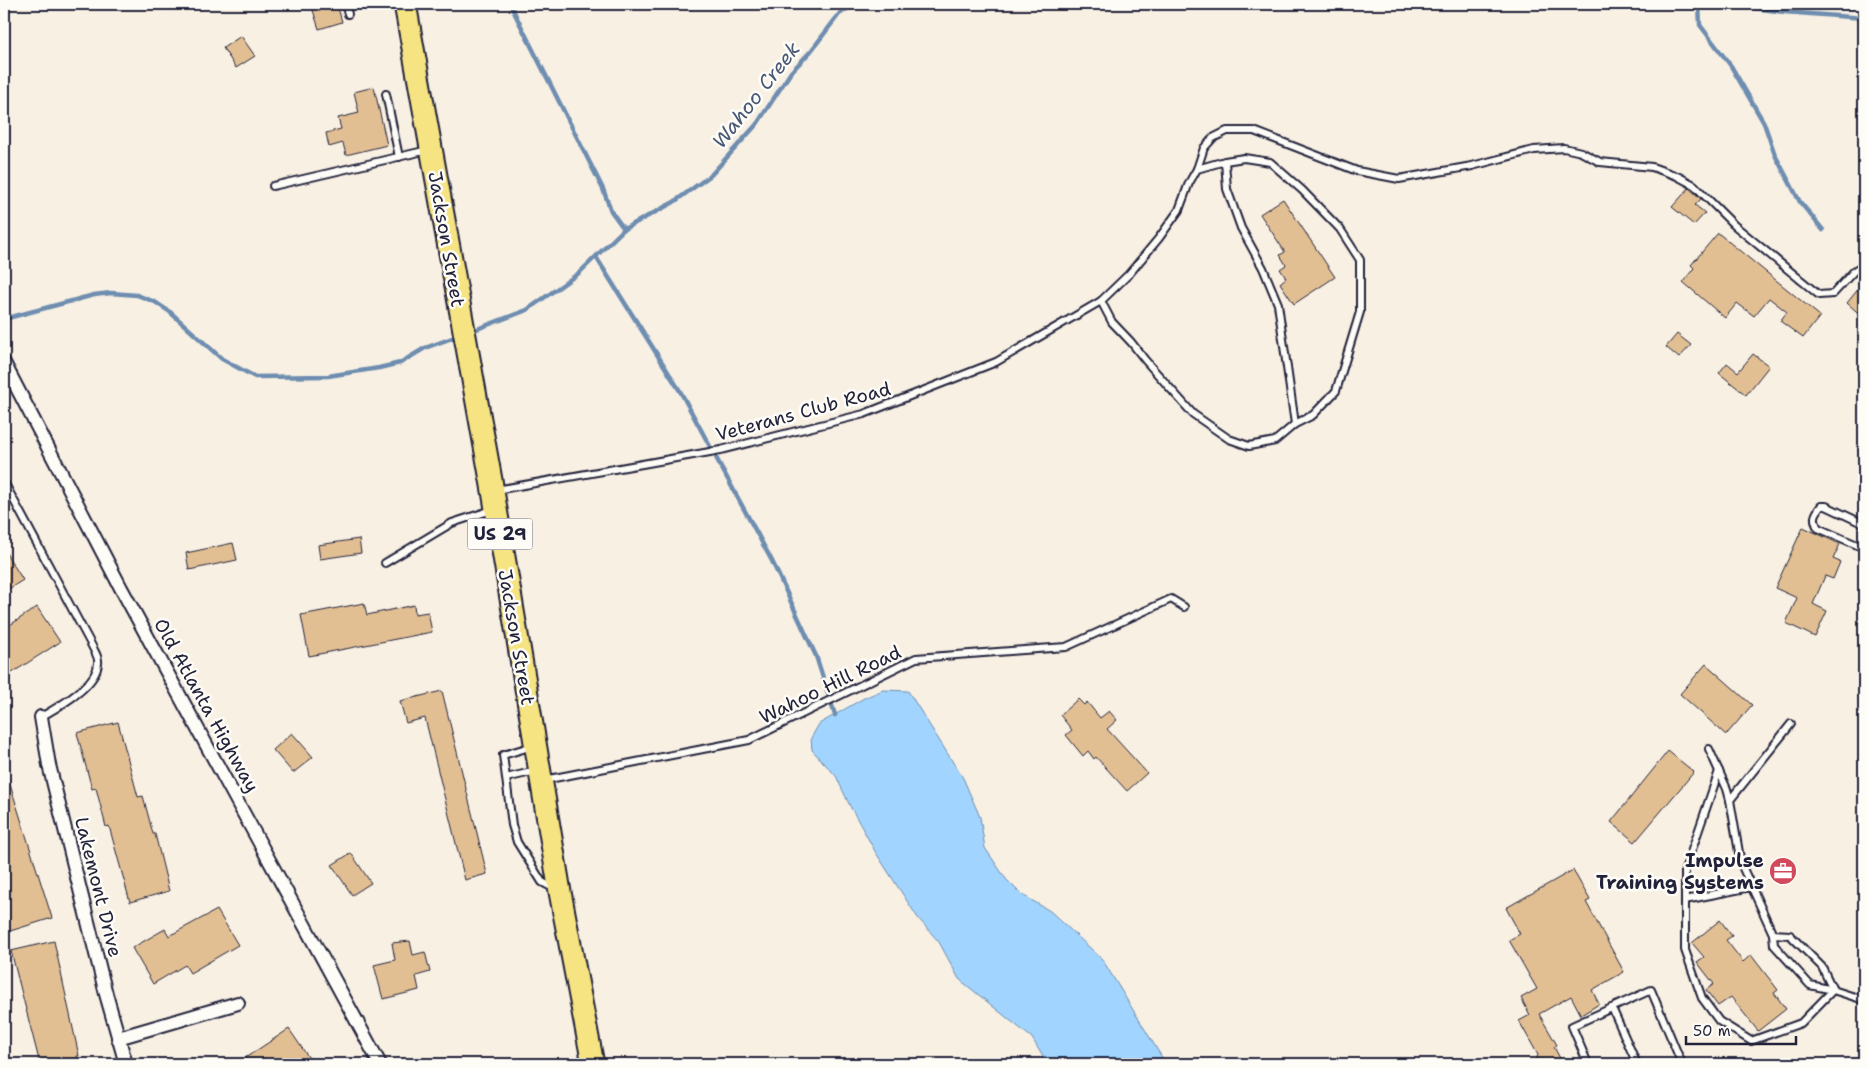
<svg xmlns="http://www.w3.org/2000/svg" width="1868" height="1068" font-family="'Shantell Sans',sans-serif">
<rect width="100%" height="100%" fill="#f8f0e3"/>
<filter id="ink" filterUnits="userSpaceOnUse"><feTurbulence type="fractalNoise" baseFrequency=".02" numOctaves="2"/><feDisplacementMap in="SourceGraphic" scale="10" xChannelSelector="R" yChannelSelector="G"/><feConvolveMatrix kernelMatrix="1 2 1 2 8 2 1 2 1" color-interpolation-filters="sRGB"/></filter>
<g filter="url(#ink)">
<polygon fill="#a1d4fe" stroke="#6e8db0" points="883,690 908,691 963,778 980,817 985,848 1006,879 1021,894 1050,911 1102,959 1166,1064 1047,1064 1032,1038 959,979 939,942 918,918 876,853 850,806 836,776 812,750 811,738 819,724 864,698"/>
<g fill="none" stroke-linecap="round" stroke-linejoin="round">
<g stroke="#6e8db0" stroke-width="4.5">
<polyline points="510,4 603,189 611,211 624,229"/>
<polyline points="1699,4 1700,25 1731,66 1764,123 1775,155 1800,202 1823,230"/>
<polyline points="1724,4 1784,12 1864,18"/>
<polyline points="596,257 680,391 772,561 816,656 835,715"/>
<polyline points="4,319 94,295 111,293 137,295 155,302 170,312 222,359 255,377 328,376 379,368 400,363 425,348 452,338"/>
<polyline points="477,329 527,310 579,273 624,229 674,202 711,175 757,124 791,72 811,51 840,13 855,4"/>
</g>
</g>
<g fill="#e2bf93" stroke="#22223b">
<polygon points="311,4 337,4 342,22 319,29"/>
<polygon points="241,36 255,56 236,68 223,48"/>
<polygon points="374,87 387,145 346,155 343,143 329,147 326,133 341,129 338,118 359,113 354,92"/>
<polygon points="1689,188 1701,199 1695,205 1705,213 1694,225 1672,207"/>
<polygon points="1283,199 1335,277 1294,304 1280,283 1286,278 1280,269 1286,265 1280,255 1285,252 1260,214"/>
<polygon points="1718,233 1820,316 1803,338 1780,321 1787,312 1769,298 1754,316 1737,303 1725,318 1683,282 1694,268 1691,265"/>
<polygon points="1864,282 1864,318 1847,303"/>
<polygon points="1677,334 1691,345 1679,358 1666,347"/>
<polygon points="1753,354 1769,366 1746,395 1719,373 1727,363 1738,372"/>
<polygon points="1803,527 1840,544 1833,559 1840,562 1833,579 1825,576 1813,604 1827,611 1815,637 1786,623 1797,598 1775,588"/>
<polygon points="359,539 361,553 320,559 318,545"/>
<polygon points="233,543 237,560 189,570 186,553"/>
<polygon points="4,550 23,580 4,592"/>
<polygon points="364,603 367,615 414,605 415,614 428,612 432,632 309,656 301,615"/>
<polygon points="37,607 60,642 4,678 4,629"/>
<polygon points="1706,664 1752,705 1726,735 1680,694"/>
<polygon points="442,691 487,874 465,880 425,718 406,723 400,701"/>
<polygon points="1078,699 1084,705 1087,702 1100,718 1109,711 1117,720 1107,729 1147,773 1127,791 1096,757 1094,759 1088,751 1083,756 1066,735 1072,730 1060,715"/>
<polygon points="118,722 138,797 143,796 153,834 155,834 169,891 130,902 109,826 106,827 96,788 92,789 77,733"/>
<polygon points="292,733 313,757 293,773 273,750"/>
<polygon points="1668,751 1694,772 1635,842 1611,822"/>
<polygon points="6,772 52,918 7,932 4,920 4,773"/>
<polygon points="351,853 371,883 352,895 332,865"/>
<polygon points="1573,870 1590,900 1586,902 1624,972 1592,990 1599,1004 1581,1015 1571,996 1539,1014 1557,1045 1554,1047 1563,1064 1534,1064 1538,1055 1519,1021 1530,1015 1521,998 1537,989 1509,940 1520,934 1506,908"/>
<polygon points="217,910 238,945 190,973 185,965 153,984 132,948 165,929 169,936"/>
<polygon points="1720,920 1732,936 1726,940 1743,962 1751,955 1778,990 1774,993 1786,1009 1758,1031 1731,997 1718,1006 1706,990 1714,984 1697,962 1704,957 1692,943"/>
<polygon points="54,941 79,1056 77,1056 78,1064 40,1064 11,951"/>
<polygon points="410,941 413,955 425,952 430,972 416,976 419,990 383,999 374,965 395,960 392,943"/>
<polygon points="289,1029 313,1064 236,1064"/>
</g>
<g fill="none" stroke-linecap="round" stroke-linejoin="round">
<defs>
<g id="lane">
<polyline points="345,4 348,14"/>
<polyline points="386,94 399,157"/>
<polyline points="1197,169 1204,148 1213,138 1227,131 1254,131 1357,171 1399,179 1472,166 1534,150 1564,148 1581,152 1600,162 1652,167 1677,176 1694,185 1734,225 1819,295 1833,294 1854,271 1864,264"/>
<polyline points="273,186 428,150"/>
<polyline points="1101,301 1112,322 1131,342 1145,360 1193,414 1229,439 1249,446 1275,441 1295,424 1313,415 1336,391 1360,312 1360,260 1340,229 1302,190 1270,162 1244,158 1225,161"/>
<path d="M4,482l89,166c2,4 6,10 5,15 -1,23 -40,44 -57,54"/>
<polyline points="496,490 721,450 864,414 996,362 1101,301 1129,274 1159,238 1179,210 1189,183 1197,169 1225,161 1227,189 1241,228 1263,268 1278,304 1295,424"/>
<path d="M1864,524l-38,-18h-5c-7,9 -8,13 -3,22l46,20"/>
<polyline points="385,563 452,523 492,510"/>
<polyline points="1791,724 1730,800 1741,864 1773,934 1774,945 1810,985 1833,990 1864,1000"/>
<polyline points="533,746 503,755 506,778 536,771"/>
<polyline points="1709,749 1727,789 1730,800"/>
<polyline points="1719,771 1685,870 1685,950 1702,998 1719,1021 1751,1041 1801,1023 1833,990"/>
<polyline points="506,778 512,825 517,842 542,882 555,889"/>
<polyline points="544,780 749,740 916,658 1066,647 1171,599 1184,607"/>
<polyline points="1685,900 1751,887"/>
<polyline points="1773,934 1790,935 1822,967 1833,990"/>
<polyline points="1612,1008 1637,1064"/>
<polyline points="1588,1064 1572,1026 1651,990 1682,1064"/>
</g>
<g id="street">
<polyline points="4,363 121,588 380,1064"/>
<polyline points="41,717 49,765 106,994 126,1064"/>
<polyline points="118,1038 238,1003"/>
</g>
<polyline id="primary" points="405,4 493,491 560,892 593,1064"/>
</defs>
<use href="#lane" stroke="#22223b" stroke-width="10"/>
<use href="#street" stroke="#22223b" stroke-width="16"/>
<use href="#primary" stroke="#22223b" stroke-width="25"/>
<use href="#lane" stroke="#fdfcf7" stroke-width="6"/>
<use href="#street" stroke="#fdfcf7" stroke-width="12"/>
<use href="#primary" stroke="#f6e381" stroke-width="21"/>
</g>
</g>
<defs>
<symbol id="office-disc" viewBox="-11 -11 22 22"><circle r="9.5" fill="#d1495b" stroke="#fdfcf7"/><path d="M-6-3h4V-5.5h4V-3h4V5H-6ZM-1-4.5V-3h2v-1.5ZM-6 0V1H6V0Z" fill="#fff"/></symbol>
</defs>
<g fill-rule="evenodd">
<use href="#office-disc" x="1767" y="855" width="32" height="32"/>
</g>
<g text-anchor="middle" stroke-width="5" stroke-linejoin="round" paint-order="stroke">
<rect fill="#fdfcf7" stroke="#646373" stroke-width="1" x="467.5" y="518.5" width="65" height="31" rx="4"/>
<g font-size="18" font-weight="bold" fill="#22223b">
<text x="500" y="540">US 29</text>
</g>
<g font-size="19" fill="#22223b" stroke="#fdfcf7">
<text transform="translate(447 239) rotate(80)" y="7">Jackson Street</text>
<text transform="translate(803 411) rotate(-15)" y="7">Veterans Club Road</text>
<text transform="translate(517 637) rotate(80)" y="7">Jackson Street</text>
<text transform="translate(830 684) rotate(-26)" y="7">Wahoo Hill Road</text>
<text transform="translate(207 705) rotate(61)" y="7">Old Atlanta Highway</text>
<text transform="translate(99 887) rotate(76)" y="7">Lakemont Drive</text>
</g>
<g font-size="19" font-weight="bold" fill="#22223b" stroke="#fdfcf7" text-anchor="end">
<text x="1764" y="867">Impulse<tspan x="1764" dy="22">Training Systems</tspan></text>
</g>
<g font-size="20" font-style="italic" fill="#485776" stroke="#fdfcf7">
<text transform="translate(756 95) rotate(-52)" y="7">Wahoo Creek</text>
</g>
</g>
<rect width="1868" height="1068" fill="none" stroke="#fdfcf7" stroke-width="20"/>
<rect x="10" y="10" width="1848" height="1048" fill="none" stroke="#22223b" stroke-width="2" filter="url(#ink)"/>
<path d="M1686 1036v8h110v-8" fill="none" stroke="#22223b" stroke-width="2.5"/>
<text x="1693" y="1036" font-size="15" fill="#22223b" stroke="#fdfcf7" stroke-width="4" paint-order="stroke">50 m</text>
</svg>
